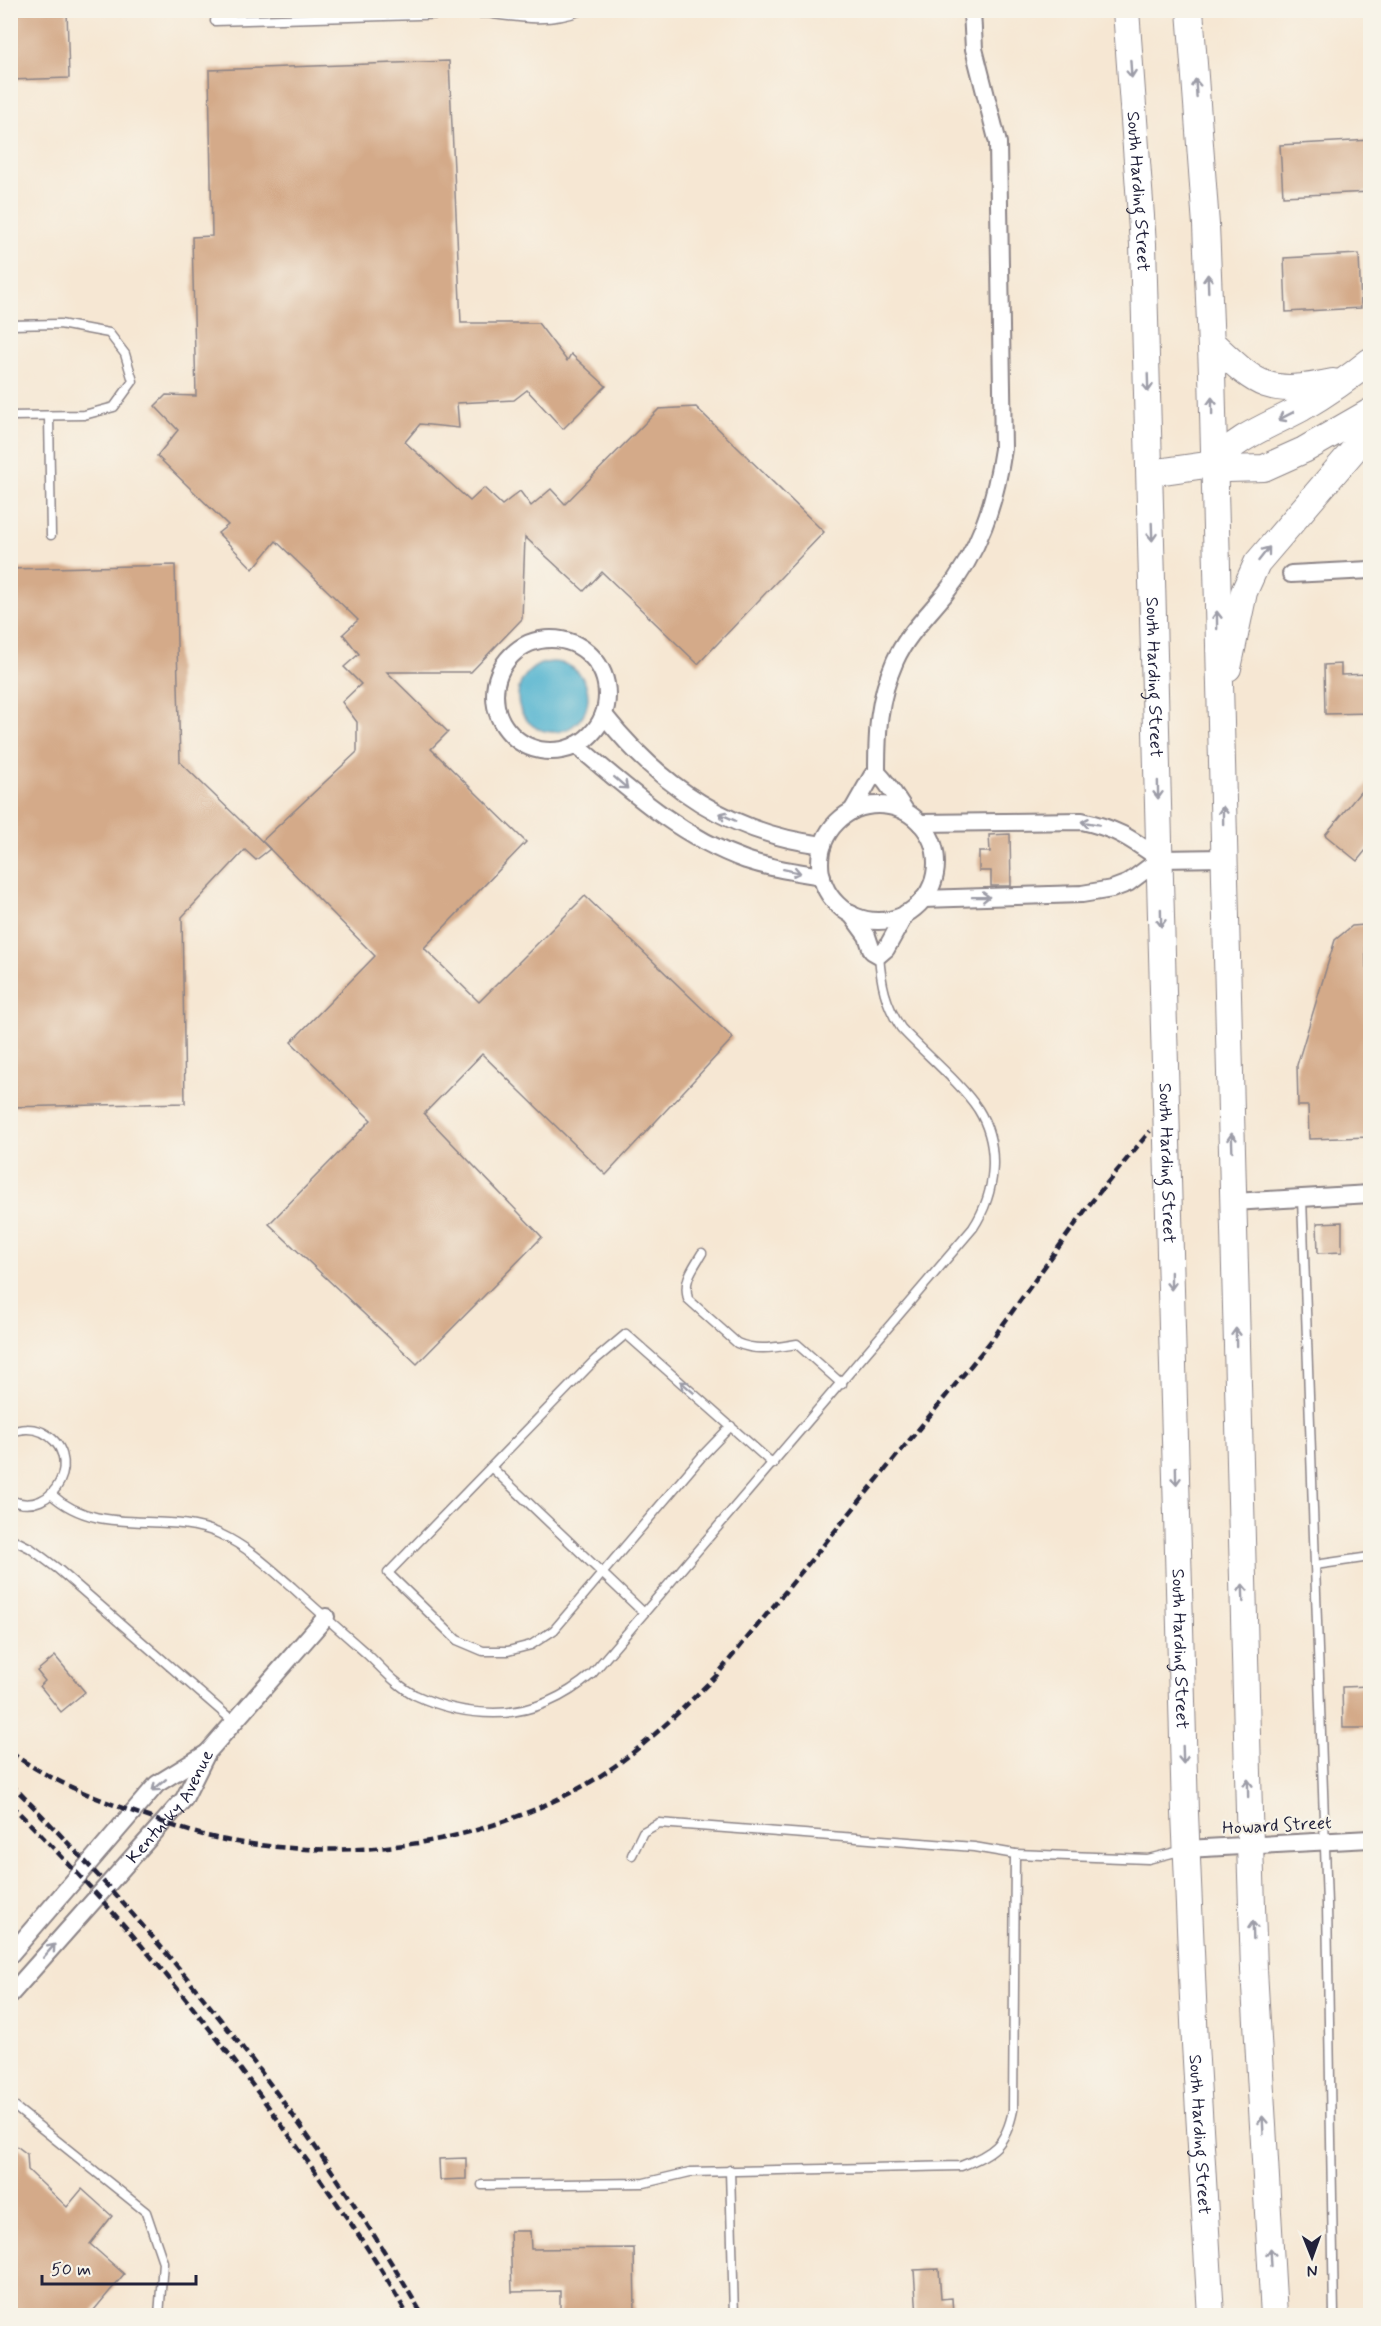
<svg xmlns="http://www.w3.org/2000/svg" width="1381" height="2326" font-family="Mynerve,sans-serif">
<rect width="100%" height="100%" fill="#f7f3e8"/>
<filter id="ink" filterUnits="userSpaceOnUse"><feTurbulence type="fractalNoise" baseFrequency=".0167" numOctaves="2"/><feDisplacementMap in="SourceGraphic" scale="12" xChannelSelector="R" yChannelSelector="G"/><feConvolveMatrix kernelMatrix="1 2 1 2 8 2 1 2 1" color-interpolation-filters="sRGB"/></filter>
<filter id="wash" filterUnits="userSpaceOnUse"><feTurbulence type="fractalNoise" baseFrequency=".008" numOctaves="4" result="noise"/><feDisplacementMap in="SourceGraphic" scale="24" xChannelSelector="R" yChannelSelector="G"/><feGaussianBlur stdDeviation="1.35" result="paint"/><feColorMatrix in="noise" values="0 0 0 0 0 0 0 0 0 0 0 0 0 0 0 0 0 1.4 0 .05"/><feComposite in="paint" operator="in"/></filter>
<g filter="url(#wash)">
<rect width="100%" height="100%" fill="#f6e7d3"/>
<circle fill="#50b2cf" stroke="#396a85" stroke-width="1.5" cx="553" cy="697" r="35"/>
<g id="blocks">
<g fill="#d4aa89">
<polygon points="10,10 67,10 69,78 10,80"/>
<polygon points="449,61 461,323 538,323 567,361 571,354 606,386 563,429 527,390 514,400 457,403 459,428 420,424 405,442 470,501 484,488 502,505 520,491 531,506 551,489 565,504 659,409 696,407 824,532 698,664 602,572 584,591 525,537 522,619 471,672 387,672 448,732 431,749 526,842 424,948 479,1002 585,896 733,1038 606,1175 482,1054 424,1114 542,1237 417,1364 269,1224 371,1120 291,1042 375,956 262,841 357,752 357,722 342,702 361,684 344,667 359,654 343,634 358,620 276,541 253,569 218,533 228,525 157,456 178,430 155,406 166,395 196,396 192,237 212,236 209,70"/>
<polygon points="1371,140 1371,192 1283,196 1280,145"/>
<polygon points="1359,254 1361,308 1286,312 1284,258"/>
<polygon points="175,565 180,762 270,849 256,860 245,850 182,917 185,1103 10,1107 10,569"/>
<polygon points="1341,664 1341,675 1371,674 1371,713 1325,714 1324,665"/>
<polygon points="1371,779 1371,844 1357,861 1325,835"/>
<polygon points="1010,834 1011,886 991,886 991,871 979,871 979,852 990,852 989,835"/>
<polygon points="1365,925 1366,967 1371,967 1371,1137 1309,1139 1308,1106 1298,1106 1297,1065 1335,940 1352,926"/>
<polygon points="1342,1222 1342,1252 1318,1253 1317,1223"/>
<polygon points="55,1656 85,1692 61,1712 40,1686 45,1681 37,1671"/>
<polygon points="1371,1686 1371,1728 1343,1728 1342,1687"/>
<polygon points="10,2141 27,2154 28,2170 67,2207 82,2189 112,2216 90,2244 124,2274 89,2316 10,2316"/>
<polygon points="466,2158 466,2179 440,2180 439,2159"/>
<polygon points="510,2231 530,2231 531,2249 634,2248 635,2315 560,2316 560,2291 512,2292"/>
<polygon points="939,2269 941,2299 952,2298 953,2314 917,2316 914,2270"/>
</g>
</g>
</g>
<g filter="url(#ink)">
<use href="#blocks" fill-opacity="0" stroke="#8c8487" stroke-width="1.5"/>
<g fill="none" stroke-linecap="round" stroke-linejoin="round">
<defs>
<g id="service">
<path d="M215,21l272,-8c33,5 64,10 95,-3"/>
<polyline points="10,325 60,324 109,333 125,354 133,381 114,407 84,415 10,416"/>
<polyline points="49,416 51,535"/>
<polyline points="1302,1198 1327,1904 1334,2316"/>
<path d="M702,1253c-10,17 -19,27 -14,46l49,44c20,9 40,4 60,1l45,40"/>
<polyline points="731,1426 703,1455 554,1630 531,1645 508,1651 483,1651 457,1640 388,1573 595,1360 626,1334 773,1464"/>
<path d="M10,1433c10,-5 23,-5 32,-1 45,22 13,88 -32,68"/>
<polyline points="491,1467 644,1613"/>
<path d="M51,1494c49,45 114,15 169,40 28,13 49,33 72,53 25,23 50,45 75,67 15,14 30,32 48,41 26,12 50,18 79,18 38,0 70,-15 98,-39l381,-446c23,-35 28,-82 5,-119 -17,-26 -55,-57 -77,-81 -16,-24 -20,-45 -22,-73"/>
<polyline points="10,1538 30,1548 58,1569 234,1722"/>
<polyline points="1315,1565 1370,1557"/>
<polyline points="632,1855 643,1832 659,1823 974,1847 1015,1854"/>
<polyline points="10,2103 146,2212 163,2262 159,2316"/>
<polyline points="730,2170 734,2316"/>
<path d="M482,2185l162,-2 46,-11 271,-6c32,-12 45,-21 52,-56l2,-256 133,5 36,-9"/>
</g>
<g id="minor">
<polyline points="1291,574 1370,570"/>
<circle cx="551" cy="695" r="56"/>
<path d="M604,715c57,72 127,119 219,130"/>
<path d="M576,745c53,45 103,91 170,115 24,8 50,12 76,16"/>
<path d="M877,773c0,-42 1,-73 18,-112 11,-25 32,-45 49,-66 35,-43 51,-91 59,-146l-5,-306 -24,-94 -2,-39"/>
<path d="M877,773c7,4 23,30 29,39"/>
<circle cx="878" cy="863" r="58"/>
<polyline points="852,811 872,776 877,773"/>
<path d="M920,823l162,-2c36,8 49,18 78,38"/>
<polyline points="923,899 1082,894 1112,889 1128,883 1160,859 1224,858"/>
<polyline points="851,914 867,936 872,951 879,955 886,949 906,913"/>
<polyline points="1234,1202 1370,1194"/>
<polyline points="1186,1849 1370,1839"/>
<polyline points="10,1955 157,1784 207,1753"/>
<path id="s1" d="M10,1995l174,-196 23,-46 119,-136"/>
</g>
<g id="primary">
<path id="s2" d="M1126,10l17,234 42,1569 10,231 16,272"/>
<polyline points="1190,10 1206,225 1212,373 1249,1812 1254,1970 1274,2316"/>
<path d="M1211,342c47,44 55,54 122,40"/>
<path d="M1213,464c26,-29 56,-38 89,-56 24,-14 46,-29 68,-47"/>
<polyline points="1150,473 1213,464 1227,469 1264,468 1304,450 1370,412"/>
<polyline points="1228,668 1244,592 1257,563 1370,431"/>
</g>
</defs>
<use href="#service" stroke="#8c8487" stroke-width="11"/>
<use href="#minor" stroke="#8c8487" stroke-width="20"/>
<use href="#primary" stroke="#8c8487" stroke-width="28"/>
<use href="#service" stroke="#fff" stroke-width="8"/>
<use href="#minor" stroke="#fff" stroke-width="16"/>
<use href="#primary" stroke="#fff" stroke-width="26"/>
<g stroke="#22223b" stroke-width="4.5" stroke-dasharray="9 4.5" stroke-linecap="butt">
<path d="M10,1752c36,26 77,43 118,58 35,12 72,27 109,32 118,18 228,5 335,-50 56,-28 100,-73 144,-116l275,-335 98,-136 61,-74"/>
<path d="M10,1783c159,160 300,338 413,533"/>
<path d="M10,1804c106,104 200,220 286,341 39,55 79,111 112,171"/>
</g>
</g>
<defs><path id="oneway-shaft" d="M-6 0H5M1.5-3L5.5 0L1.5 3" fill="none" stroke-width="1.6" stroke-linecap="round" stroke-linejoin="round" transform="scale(1.5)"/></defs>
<g stroke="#9c9ca7">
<use href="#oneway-shaft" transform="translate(1131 69) rotate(86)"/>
<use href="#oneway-shaft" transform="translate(1196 88) rotate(-94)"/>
<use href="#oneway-shaft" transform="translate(1208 283) rotate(-92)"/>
<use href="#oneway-shaft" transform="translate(1148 383) rotate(88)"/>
<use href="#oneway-shaft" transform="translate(1212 406) rotate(-91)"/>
<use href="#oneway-shaft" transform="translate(1286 416) rotate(153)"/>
<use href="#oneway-shaft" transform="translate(1152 532) rotate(88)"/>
<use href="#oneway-shaft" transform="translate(1264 554) rotate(-52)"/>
<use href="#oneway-shaft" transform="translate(1217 620) rotate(-91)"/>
<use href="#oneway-shaft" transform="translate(621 783) rotate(41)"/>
<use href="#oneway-shaft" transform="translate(1158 790) rotate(89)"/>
<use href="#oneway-shaft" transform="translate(1223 815) rotate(-91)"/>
<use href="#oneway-shaft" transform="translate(727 817) rotate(-156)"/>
<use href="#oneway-shaft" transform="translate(1090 823) rotate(-170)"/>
<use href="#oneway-shaft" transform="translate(792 871) rotate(12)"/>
<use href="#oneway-shaft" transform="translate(981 897) rotate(-1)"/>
<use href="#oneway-shaft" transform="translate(1161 918) rotate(89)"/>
<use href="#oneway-shaft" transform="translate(1232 1142) rotate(-92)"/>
<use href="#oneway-shaft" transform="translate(1171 1281) rotate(89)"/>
<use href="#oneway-shaft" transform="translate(1236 1337) rotate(-91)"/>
<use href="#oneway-shaft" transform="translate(687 1387) rotate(-139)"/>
<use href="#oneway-shaft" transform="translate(1176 1476) rotate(89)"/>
<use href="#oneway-shaft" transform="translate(1243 1593) rotate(-92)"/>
<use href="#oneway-shaft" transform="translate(1183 1755) rotate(88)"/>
<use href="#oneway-shaft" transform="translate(159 1785) rotate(140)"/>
<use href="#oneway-shaft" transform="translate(1248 1788) rotate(-91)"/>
<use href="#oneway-shaft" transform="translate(1253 1930) rotate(-92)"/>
<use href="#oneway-shaft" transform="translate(49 1951) rotate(-49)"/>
<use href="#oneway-shaft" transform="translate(1263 2125) rotate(-93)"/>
<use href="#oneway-shaft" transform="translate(1271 2257) rotate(-93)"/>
</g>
</g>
<g text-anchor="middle" stroke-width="4.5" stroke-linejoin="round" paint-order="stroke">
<g font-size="18" fill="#22223b" stroke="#f7f3e8">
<text dy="6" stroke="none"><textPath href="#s2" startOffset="182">South Harding Street</textPath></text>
<text dy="6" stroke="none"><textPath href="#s2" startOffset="668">South Harding Street</textPath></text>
<text dy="6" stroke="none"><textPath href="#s2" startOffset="1154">South Harding Street</textPath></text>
<text dy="6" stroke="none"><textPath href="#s2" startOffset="1640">South Harding Street</textPath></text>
<text dy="6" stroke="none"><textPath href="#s1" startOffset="248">Kentucky Avenue</textPath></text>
<text transform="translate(1277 1825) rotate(-3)" y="6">Howard Street</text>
<text dy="6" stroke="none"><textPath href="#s2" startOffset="2126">South Harding Street</textPath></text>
</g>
</g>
<rect width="1381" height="2326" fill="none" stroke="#f7f3e8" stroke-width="36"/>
<g transform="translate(1312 2257) rotate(179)" stroke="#f7f3e8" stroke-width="4.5" paint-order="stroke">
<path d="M0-4.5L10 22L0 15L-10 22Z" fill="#22223b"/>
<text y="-9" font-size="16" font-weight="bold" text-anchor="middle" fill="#22223b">N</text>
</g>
<path d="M42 2275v9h154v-9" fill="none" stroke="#22223b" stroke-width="3"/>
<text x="51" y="2275" font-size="18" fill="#22223b" stroke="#f7f3e8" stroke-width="4.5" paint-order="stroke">50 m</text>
</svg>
